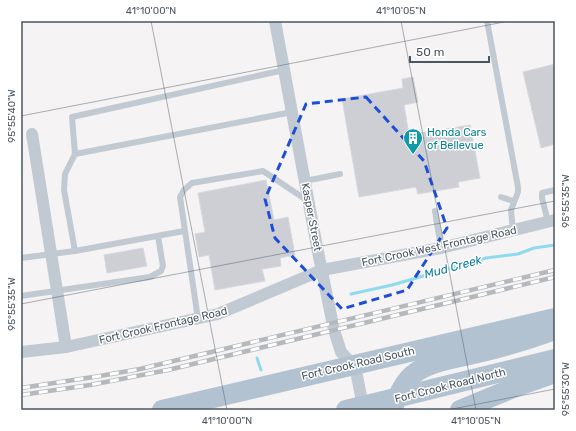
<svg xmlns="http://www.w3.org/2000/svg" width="576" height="431" font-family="Rubik,sans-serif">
<rect width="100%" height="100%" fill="#f5f3f3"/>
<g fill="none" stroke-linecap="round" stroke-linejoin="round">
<g stroke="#90daee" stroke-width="3">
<polyline points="351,294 392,285 486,258 518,254 534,248 555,245"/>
<polyline points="257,358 261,370"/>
</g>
</g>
<g fill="#cdcfd5" stroke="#d7d9de">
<polygon points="555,64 555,144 541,148 523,72"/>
<polygon points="413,77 418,102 404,105 409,135 470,125 480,178 458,182 459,187 418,194 416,187 359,197 342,99 403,88 402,79"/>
<polygon points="266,180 274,220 288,217 295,255 280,258 281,266 262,269 265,281 215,290 209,255 199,257 195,234 205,232 198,193"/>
<polygon points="143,248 147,266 107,273 104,255"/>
</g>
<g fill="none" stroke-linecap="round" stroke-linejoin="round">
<g stroke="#c1cad2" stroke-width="6">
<polyline points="487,21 518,187 518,192 511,210 513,231"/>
<polyline points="75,154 292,112"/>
<polyline points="305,181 340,174"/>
<polyline points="501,197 513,201"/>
<polyline points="435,211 441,248"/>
<polyline points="548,222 542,198 542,193 555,190"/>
<polyline points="75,251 64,190 65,174 75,154 72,117 284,70"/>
<polyline points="21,258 75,251 184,231"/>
<polyline points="21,296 150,277 161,271 163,266 158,236"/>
<polyline points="198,319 180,197 184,190 192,183 263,171 308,201"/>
</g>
<g stroke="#c1cad2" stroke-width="12">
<polyline points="275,21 317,247 334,330 341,352 353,365 357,376 363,406"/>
<polyline points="32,134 66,347"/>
<polyline points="21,352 66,347 218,314 322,270 441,248 555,220"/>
</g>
<g stroke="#b3c2d1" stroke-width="20">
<path d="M394,405c5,-12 11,-25 21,-32 18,-14 57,-17 79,-24 20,-5 41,-12 61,-19"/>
<polyline points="162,410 555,318"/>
<polyline points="346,410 555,359"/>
<polyline points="460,410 518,386 555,373"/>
</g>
<defs>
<g id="rail">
<polyline points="21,388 100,376 140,369 555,270"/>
<polyline points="21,395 90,385 168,370 555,277"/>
</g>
</defs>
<use href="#rail" stroke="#b5b8bd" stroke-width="4.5"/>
<use href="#rail" stroke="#fff" stroke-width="3" stroke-dasharray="9" stroke-linecap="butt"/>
</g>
<path fill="none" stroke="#1d4ed8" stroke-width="3" stroke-dasharray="8 5" stroke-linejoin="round" d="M366,97l58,64 23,67 -40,62 -65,19 -67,-71 -10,-39 41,-95z"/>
<path fill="none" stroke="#4a5661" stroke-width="1" stroke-opacity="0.45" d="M151,21l76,389M401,21l75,389M21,116l488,-95M21,304l534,-103M447,410l108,-21"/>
<defs>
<symbol id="building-pin" viewBox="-11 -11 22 30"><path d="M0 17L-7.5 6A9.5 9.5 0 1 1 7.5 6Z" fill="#0f9aa8" stroke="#fff"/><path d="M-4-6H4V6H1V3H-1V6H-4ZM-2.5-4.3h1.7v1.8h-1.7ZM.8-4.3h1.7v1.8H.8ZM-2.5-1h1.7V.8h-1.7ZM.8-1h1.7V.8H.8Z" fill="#fff"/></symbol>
</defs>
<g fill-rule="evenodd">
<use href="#building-pin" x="402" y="127" width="22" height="30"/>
</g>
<g text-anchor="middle" stroke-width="3" stroke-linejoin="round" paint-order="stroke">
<g font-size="11" fill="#0d838f" stroke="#fff" text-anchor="start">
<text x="427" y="136">Honda Cars<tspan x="427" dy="13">of Bellevue</tspan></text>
</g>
<g font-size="11" fill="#4a5661" stroke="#fff">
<text transform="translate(312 217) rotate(79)" y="4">Kasper Street</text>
<text transform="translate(439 246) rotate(-12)" y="4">Fort Crook West Frontage Road</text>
<text transform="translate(163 325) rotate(-13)" y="4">Fort Crook Frontage Road</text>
<text transform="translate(358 363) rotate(-13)" y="4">Fort Crook Road South</text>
<text transform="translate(450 385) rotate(-14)" y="4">Fort Crook Road North</text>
</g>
<g font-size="12" font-style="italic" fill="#0c7c9b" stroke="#fff">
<text transform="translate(453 267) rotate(-15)" y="4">Mud Creek</text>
</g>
</g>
<rect width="576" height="431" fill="none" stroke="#ffffff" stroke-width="44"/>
<path d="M410 56v6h79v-6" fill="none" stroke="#4a5661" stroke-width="2"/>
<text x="416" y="56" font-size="12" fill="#4a5661" stroke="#ffffff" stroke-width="3" paint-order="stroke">50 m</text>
<rect x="22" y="22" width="532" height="387" fill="none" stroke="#4a5661" stroke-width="1.5"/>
<g font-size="10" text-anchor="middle" fill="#4a5661">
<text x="151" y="14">41°10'00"N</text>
<text x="401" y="14">41°10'05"N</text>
<text transform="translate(11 116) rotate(-90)" y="4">95°55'40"W</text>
<text transform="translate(565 201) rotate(-90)" y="4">95°55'35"W</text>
<text transform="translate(11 304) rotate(-90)" y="4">95°55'35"W</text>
<text transform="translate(565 389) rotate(-90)" y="4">95°55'30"W</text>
<text x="227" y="424">41°10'00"N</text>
<text x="476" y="424">41°10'05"N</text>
</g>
</svg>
